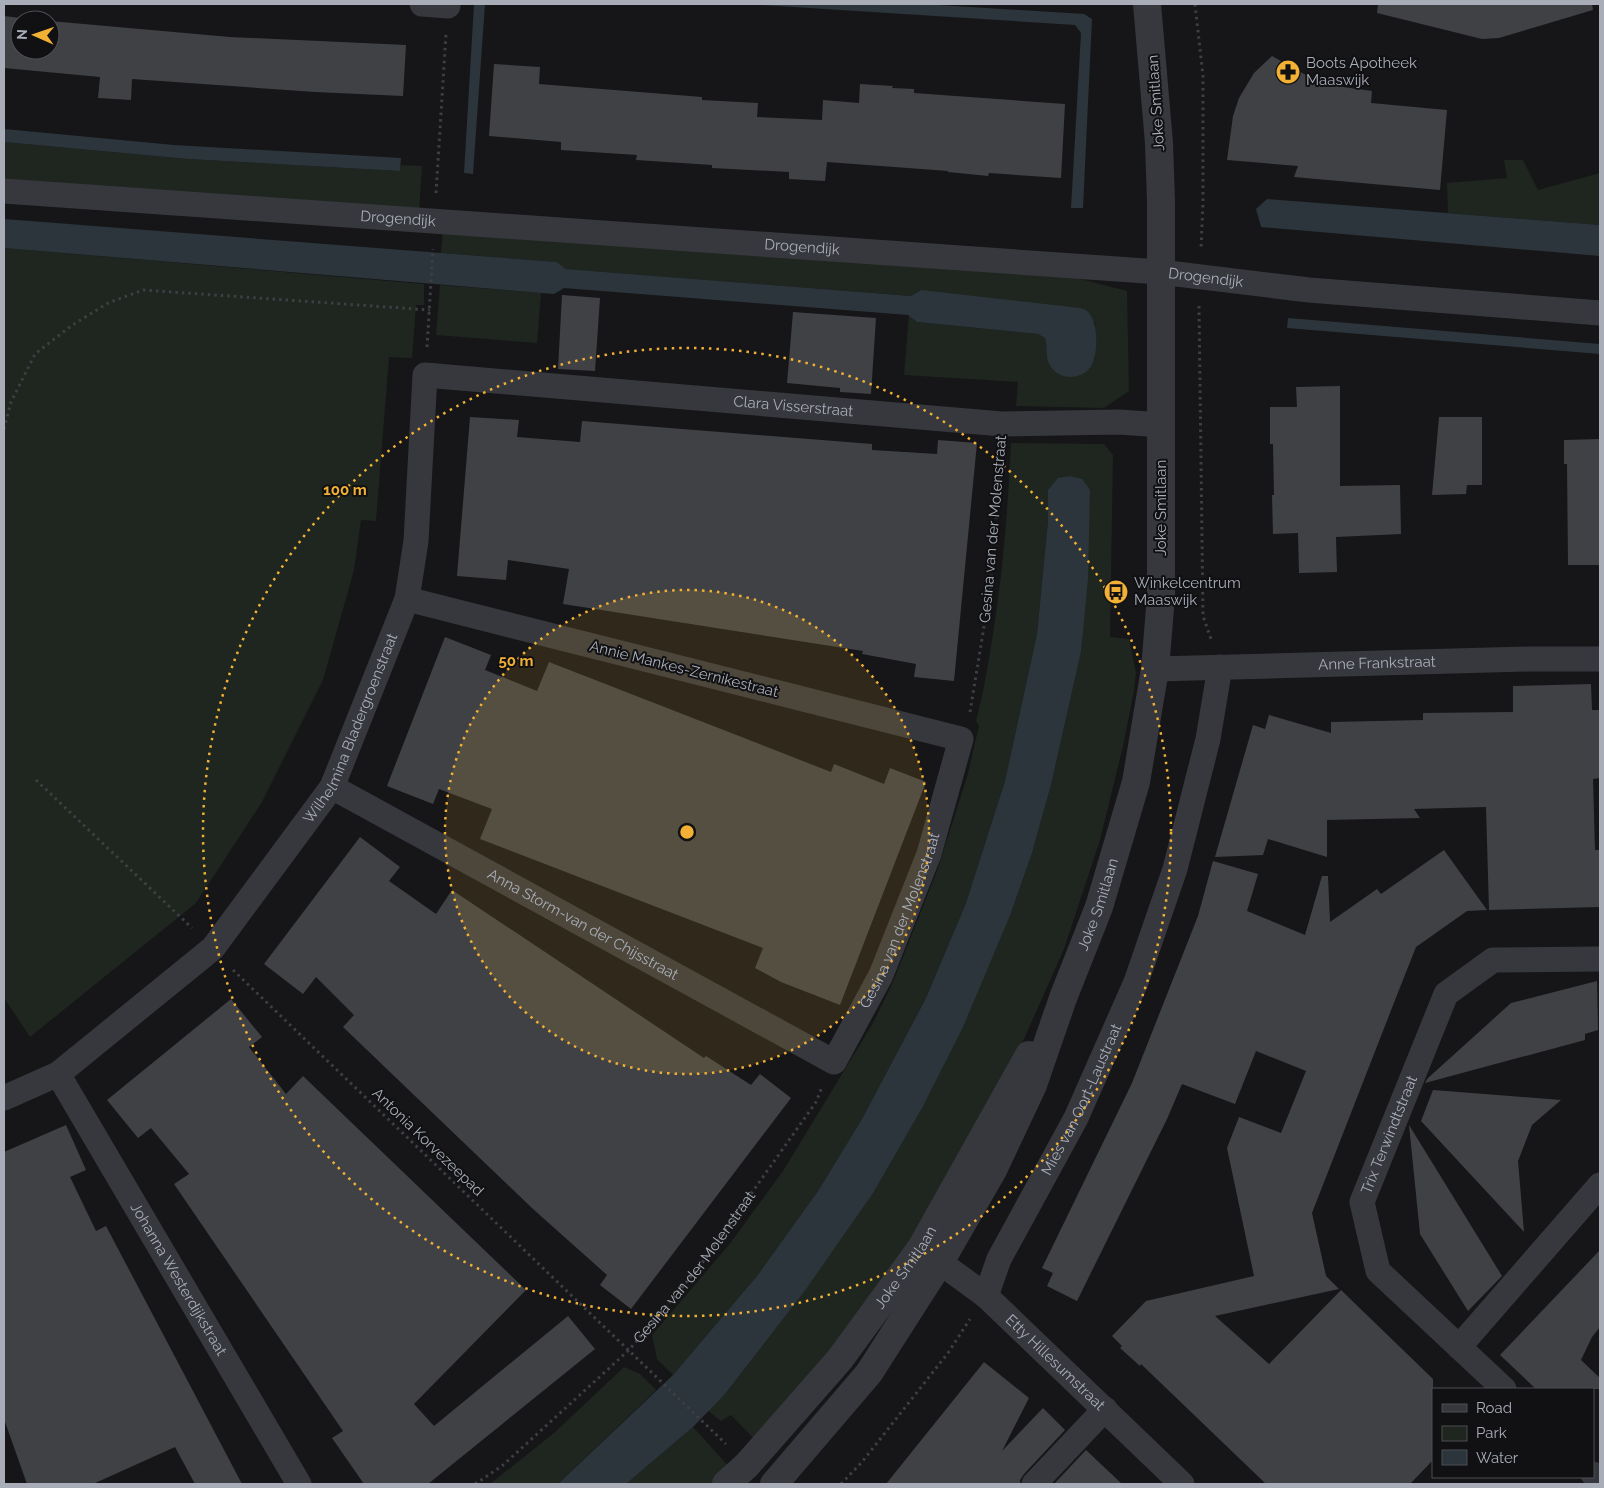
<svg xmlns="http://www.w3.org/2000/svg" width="1604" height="1488" font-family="Raleway,sans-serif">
<rect width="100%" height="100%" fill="#161618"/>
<g fill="#1e261f">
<polygon points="4,142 188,159 400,171 401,165 422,166 419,214 4,183"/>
<polygon points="1504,160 1523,160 1538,190 1600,173 1600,225 1448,213 1447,183 1507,178"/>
<polygon points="443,229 1065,275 1127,291 1129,391 1104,408 1016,406 1018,382 904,375 909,315 917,322 1038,334 1045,338 1047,347 1089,370 1095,358 1095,323 921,290 911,296 566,269 557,262 441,253"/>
<polygon points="4,248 424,284 424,305 416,305 412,358 389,357 376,521 361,520 354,570 323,680 262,802 196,903 30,1037 4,998"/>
<polygon points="440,285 541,293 537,343 436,335"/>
<path d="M1011,443l93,1 9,11 -3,182 19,2 7,34 -2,17 -10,52 -24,98 -36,109 -60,135 -68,122 -87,130 -91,107 -27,-28 -10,6 -14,-11 18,-16 79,-102 207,-379 21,-60 19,-68 30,-133 9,-161 -42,-1v31l-11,113 -32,147 -39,122 -40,95 -64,121 -44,72 -61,85 -84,99 -16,-16 -5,-24 76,-89 55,-75 90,-148 20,-41 44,-111 30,-94 12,-51 -3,-5c8,-29 12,-57 17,-87 10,-63 15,-127 18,-191z"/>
<polygon points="624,1367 640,1374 656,1390 558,1484 490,1484 554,1433"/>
<polygon points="693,1427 731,1469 714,1484 626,1484"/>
</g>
<g fill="#2c353c">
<polygon points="474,4 485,4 473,174 464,173"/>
<polygon points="745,4 922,4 1084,14 1092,19 1083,208 1071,208 1081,33 1075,25"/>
<polygon points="4,129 174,145 401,158 400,171 188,159 4,142"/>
<polygon points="1267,199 1600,225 1600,256 1261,227 1256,209"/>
<path d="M4,219l553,43 9,7 345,27 10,-6 159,18c2,1 5,1 7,3 12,9 12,48 2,58 -12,13 -35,10 -41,-8 -2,-7 -1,-16 -3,-23l-7,-4 -121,-12 -9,-7 -344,-27 -10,6 -550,-46z"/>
<polygon points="1288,318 1600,344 1600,354 1287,328"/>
<polygon points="1070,476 1082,479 1090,490 1088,578 1081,652 1051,785 1032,853 1011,913 963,1027 922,1108 873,1193 804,1292 725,1394 693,1427 626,1484 558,1484 673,1375 757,1276 818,1191 862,1119 926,998 966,903 1005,781 1037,634 1048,521 1048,490 1058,478"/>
</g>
<g fill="#404145">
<polygon points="1378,4 1592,4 1593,10 1499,38 1482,39 1377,13"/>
<polygon points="4,16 38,20 20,20 20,50 50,50 50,21 230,37 406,45 403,96 315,92 132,79 131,100 98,98 100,77 4,68"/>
<polygon points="1272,56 1304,74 1326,82 1343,87 1372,91 1371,103 1447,110 1440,190 1294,177 1298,166 1227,160 1233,116 1239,98 1254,73"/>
<polygon points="494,64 540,67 539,84 702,97 702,100 758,103 757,117 822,120 823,100 859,103 860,84 893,86 892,88 914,89 914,93 1065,104 1061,178 989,173 988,176 948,172 948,171 827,162 825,181 789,179 789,172 712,168 712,165 636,160 637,155 561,150 561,142 489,136"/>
<polygon points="562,295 600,298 595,371 558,369"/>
<polygon points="793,312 876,318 871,394 840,392 840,388 787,383"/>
<polygon points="1340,386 1340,486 1400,485 1401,534 1336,537 1337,572 1299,573 1298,533 1273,534 1272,495 1274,495 1273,444 1270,444 1270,407 1297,407 1296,387"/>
<polygon points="470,417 519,420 517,437 580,442 582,421 872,444 872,450 937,454 938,440 977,443 954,681 914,677 916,664 862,654 863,651 563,604 569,569 508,560 506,580 457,576"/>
<polygon points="1439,417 1482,417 1482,485 1467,485 1466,494 1432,495"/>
<polygon points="1600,439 1600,565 1568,565 1567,464 1564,464 1564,440"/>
<polygon points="445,637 491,655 485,670 537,691 549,662 831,772 834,764 884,784 890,768 926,782 840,1005 781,982 755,968 763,948 480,839 492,809 439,789 433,804 387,786"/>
<polygon points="1591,684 1592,710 1600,710 1600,778 1593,779 1595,850 1600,850 1600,907 1489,910 1486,807 1414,809 1420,818 1327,820 1327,857 1268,839 1263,855 1215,857 1253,725 1265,729 1269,715 1331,733 1331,722 1423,720 1423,713 1513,712 1513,686"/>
<polygon points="360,837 400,867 389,881 436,914 452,890 704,1058 706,1056 751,1085 760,1074 791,1098 631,1309 600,1285 607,1275 533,1209 343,1027 354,1015 316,977 303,994 264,964"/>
<polygon points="1444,850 1487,910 1467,911 1416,947 1397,995 1312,1213 1326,1276 1339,1289 1215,1316 1269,1364 1341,1290 1433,1379 1433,1460 1410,1484 1266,1484 1141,1364 1140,1366 1120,1348 1122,1346 1112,1336 1146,1301 1254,1276 1227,1148 1239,1117 1281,1133 1306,1071 1256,1051 1235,1104 1182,1084 1167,1119 1077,1301 1047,1286 1053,1273 1042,1268 1132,1083 1198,916 1213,861 1258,874 1247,911 1305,935 1322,876 1328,876 1330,922 1377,889 1381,894"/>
<polygon points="1597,981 1598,1030 1585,1034 1585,1040 1425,1083 1428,1078 1511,1003"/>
<polygon points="231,999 262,1037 249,1047 286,1094 303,1076 526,1290 414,1404 434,1426 568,1316 595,1349 428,1484 364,1484 332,1438 343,1431 174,1184 189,1174 151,1128 138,1138 107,1100"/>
<polygon points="1433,1090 1561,1100 1532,1125 1518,1161 1524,1232 1421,1121"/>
<polygon points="66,1125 86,1170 70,1177 96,1231 106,1226 242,1484 195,1484 175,1447 93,1484 27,1484 4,1419 4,1152"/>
<polygon points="1409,1125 1502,1276 1468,1311 1420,1234"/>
<polygon points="1600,1250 1600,1327 1592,1337 1581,1360 1600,1378 1600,1389 1536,1389 1500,1355"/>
<polygon points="984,1362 1029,1398 1002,1451 1043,1408 1065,1430 1024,1474 1020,1480 1020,1484 886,1484"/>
<polygon points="1086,1450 1122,1484 1054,1484"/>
</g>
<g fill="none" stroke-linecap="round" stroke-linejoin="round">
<g stroke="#3d3f44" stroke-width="3" stroke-dasharray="2.5 4" stroke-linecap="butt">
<polyline points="1195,4 1203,76 1203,203 1201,248"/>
<polyline points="436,193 446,34"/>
<polyline points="1199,306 1203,616 1211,639"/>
<polyline points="427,347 433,249"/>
<polyline points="4,429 11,402 35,354 71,326 108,303 143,290 430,310"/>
<polyline points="970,712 991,584 1001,453"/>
<polyline points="36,780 192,928"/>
<polyline points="233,970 726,1444"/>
<path id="s1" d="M475,1484l27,-18 127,-116 71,-84 116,-164 6,-15"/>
<polyline points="841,1484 862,1462 948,1353 970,1319"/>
</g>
<g stroke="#37383d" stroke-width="25">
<polyline points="422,4 448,6 448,4"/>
<path id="s2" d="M4,191l1156,81 149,18 291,23"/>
<path id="s3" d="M1155,669l375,-10h70"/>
<path id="s4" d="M332,787l502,275 47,-87 48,-121 32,-115 -554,-140"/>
<path id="s5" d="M58,1074l241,410"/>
<path id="s6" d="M4,1098l54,-24 155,-126 119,-161 75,-188 9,-58 9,-166 577,49 117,-2 43,3"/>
<path id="s7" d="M923,1250l63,46 196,188"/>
<path id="s8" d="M986,1296l13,-37 77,-141 60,-136 39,-113 33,-130 12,-72"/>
<polyline points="1459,1347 1600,1185"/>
<path id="s9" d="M1504,1389l-126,-118 -16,-69 84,-208 47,-34 107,-1"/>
<polyline points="1593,1474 1600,1481"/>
<polyline points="1034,1484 1105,1409"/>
</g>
<g stroke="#37383d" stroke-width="28">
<path id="s10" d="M726,1484l21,-19 93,-106 81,-111 108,-193"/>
<path id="s11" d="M774,1484l95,-111 71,-111 53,-92 40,-85 30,-87 36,-91 37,-125 19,-113 6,-73v-395l-2,-58 -12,-139"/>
</g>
</g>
<circle cx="687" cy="832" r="242" fill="#f2b134" fill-opacity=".12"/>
<g fill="none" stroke="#f2b134" stroke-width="2.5" stroke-dasharray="2.5 5">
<circle cx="687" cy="832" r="242"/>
<circle cx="687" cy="832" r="484"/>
</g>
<defs>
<symbol id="pharmacy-disc" viewBox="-11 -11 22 22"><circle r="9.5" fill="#f2b134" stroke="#111113"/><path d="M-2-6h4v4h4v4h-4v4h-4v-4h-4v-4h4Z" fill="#111"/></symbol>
<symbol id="bus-disc" viewBox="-11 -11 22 22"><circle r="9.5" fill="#f2b134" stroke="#111113"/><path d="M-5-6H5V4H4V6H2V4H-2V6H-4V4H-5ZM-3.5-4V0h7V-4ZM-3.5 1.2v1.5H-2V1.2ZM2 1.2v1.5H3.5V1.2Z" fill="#111"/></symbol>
</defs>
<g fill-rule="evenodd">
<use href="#pharmacy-disc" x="1274" y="58" width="28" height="28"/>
<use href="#bus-disc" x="1102" y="578" width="28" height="28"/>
</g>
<g text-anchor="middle" stroke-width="4" stroke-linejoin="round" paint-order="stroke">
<g font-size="15" fill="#a8adb8" stroke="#111113" text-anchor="start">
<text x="1306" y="68">Boots Apotheek<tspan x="1306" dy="17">Maaswijk</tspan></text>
<text x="1134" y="588">Winkelcentrum<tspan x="1134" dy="17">Maaswijk</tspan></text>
</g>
<g font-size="15" fill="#a8adb8" stroke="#111113">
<text transform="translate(1156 103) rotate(-94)" y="5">Joke Smitlaan</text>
<text dy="5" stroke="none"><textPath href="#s2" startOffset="395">Drogendijk</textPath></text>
<text dy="5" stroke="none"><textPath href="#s2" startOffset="800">Drogendijk</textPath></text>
<text dy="5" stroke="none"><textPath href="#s2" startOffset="1205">Drogendijk</textPath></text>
<text dy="5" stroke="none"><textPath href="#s6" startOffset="1256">Clara Visserstraat</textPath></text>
<text transform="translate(1161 508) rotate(-90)" y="5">Joke Smitlaan</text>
<text transform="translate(993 529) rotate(-85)" y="5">Gesina van der Molenstraat</text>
<text dy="5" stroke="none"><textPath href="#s3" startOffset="222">Anne Frankstraat</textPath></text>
<text transform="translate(684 669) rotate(14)" y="5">Annie Mankes-Zernikestraat</text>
<text dy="5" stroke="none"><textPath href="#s6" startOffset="520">Wilhelmina Bladergroenstraat</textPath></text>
<text dy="5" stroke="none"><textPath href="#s11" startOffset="670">Joke Smitlaan</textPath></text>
<text dy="5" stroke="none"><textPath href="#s4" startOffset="729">Gesina van der Molenstraat</textPath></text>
<text dy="5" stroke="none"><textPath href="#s4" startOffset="286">Anna Storm-van der Chijsstraat</textPath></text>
<text dy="5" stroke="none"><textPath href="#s8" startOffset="219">Mies van Oort-Laustraat</textPath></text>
<text dy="5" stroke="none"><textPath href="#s9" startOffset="316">Trix Terwindtstraat</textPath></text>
<text transform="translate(428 1142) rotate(44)" y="5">Antonia Korvezeepad</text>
<text dy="5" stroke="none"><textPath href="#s1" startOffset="310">Gesina van der Molenstraat</textPath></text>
<text dy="5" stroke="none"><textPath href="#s10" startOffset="282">Joke Smitlaan</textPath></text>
<text dy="5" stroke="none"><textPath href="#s5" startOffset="238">Johanna Westerdijkstraat</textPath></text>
<text dy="5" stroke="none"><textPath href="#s7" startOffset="174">Etty Hillesumstraat</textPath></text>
</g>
</g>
<circle cx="687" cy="832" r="8" fill="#f2b134" stroke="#111113" stroke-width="2.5"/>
<g font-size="15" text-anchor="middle" font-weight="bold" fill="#f2b134" stroke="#111113" stroke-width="4" stroke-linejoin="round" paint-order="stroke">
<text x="345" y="495">100 m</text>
<text x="516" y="666">50 m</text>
</g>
<rect width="1604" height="1488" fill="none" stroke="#a8adb8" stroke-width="10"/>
<rect x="1432" y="1388" width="162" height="90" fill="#111113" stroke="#4d4f55"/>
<rect x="1442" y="1404" width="25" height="8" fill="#37383d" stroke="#4d4f55"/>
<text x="1476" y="1413" font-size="15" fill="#a8adb8">Road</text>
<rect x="1442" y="1426" width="25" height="15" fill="#1e261f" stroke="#4d4f55"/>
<text x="1476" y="1438" font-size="15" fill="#a8adb8">Park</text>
<rect x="1442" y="1450" width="25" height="15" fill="#2c353c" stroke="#4d4f55"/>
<text x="1476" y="1463" font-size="15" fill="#a8adb8">Water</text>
<g transform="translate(35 35) rotate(272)"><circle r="24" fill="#111113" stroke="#4d4f55"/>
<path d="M0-4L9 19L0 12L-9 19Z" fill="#f2b134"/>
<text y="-8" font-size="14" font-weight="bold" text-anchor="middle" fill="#a8adb8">N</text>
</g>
</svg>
